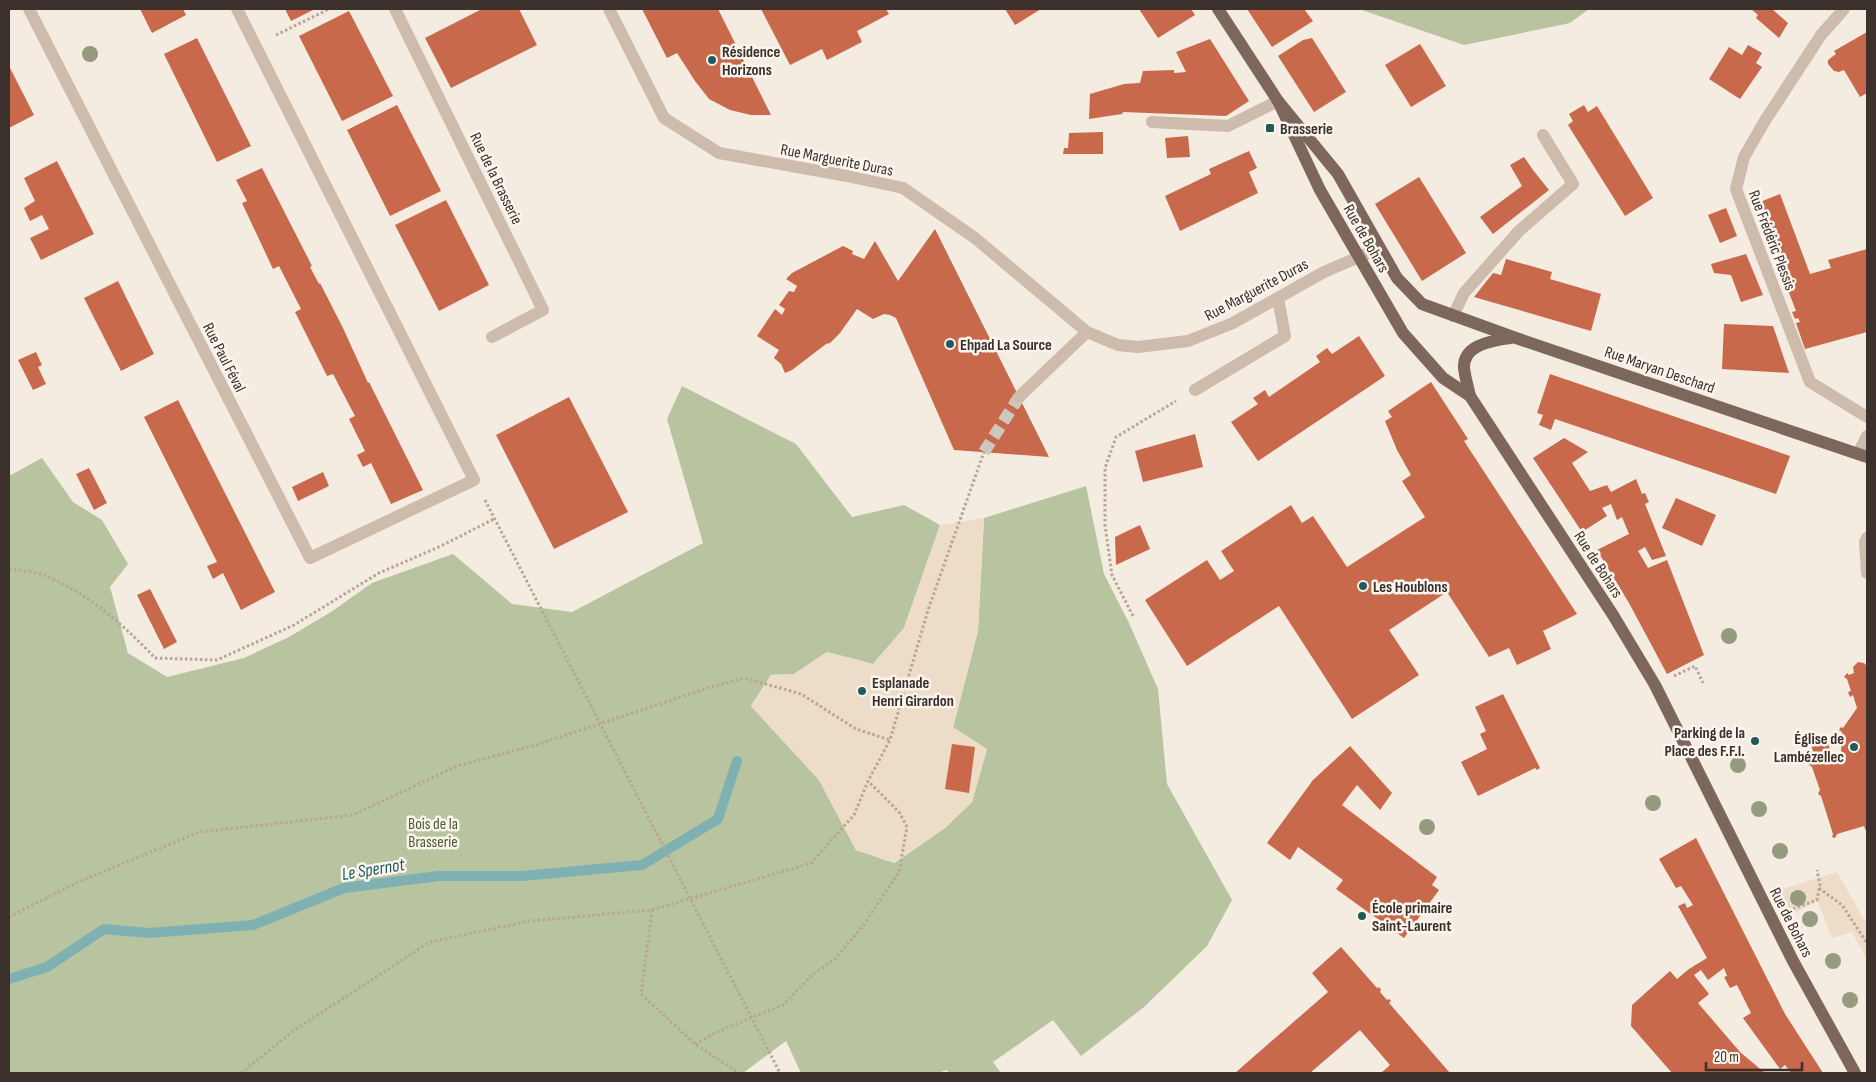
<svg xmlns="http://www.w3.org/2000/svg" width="1876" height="1082" font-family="'Sofia Sans Condensed',sans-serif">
<rect width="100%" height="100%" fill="#f4ebe1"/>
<g fill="#b8c4a0">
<polygon points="1359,9 1589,9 1570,23 1464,45"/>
<polygon points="682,386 796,444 852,517 904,505 940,525 904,628 873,664 827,652 794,674 771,675 751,706 819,780 856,850 894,863 945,828 972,802 987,749 953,728 978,631 984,518 1086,486 1104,574 1129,623 1158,689 1167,784 1232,900 1207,946 1144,1007 1081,1056 1053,1020 993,1062 1001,1073 949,1073 947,1070 937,1073 801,1073 786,1041 743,1073 9,1073 9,476 42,458 73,502 102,520 128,564 110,587 128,653 167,677 244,658 289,637 331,612 372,583 453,554 512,604 572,612 703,543 667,419"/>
</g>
<g fill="#ecdcc8">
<polygon points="984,518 978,631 953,727 987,749 972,802 945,828 895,863 856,850 819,780 751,706 771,675 794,674 827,652 873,664 904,628 940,525"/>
<polygon points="1837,872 1867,925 1867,959 1852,932 1832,938 1817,900 1791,916 1779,890"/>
</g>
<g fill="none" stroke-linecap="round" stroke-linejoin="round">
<polyline stroke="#7fb0b2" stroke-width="10" points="9,979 47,967 104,929 149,933 253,925 344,888 439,876 522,876 642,865 718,819 737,761"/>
</g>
<g fill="#c8694b">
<polygon points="140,9 183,9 186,15 152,33"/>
<polygon points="285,9 315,9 291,21"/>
<polygon points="482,9 519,9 537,45 451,88 425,38"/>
<polygon points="642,9 718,9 771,115 751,115 730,110 709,99 695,81 677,53 667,58"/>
<polygon points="761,9 886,9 889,14 857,31 862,42 827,60 822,49 790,65"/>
<polygon points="1005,9 1041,9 1015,25"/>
<polygon points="1139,9 1191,9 1195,15 1158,38"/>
<polygon points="1247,9 1304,9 1313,21 1272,47"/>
<polygon points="1751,9 1772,9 1788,23 1779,38 1756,18 1758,15"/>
<polygon points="349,11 393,96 342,121 299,36"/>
<polygon points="1867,32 1867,93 1860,97 1844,70 1839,72 1834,71 1828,64 1828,60 1836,54 1834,51"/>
<polygon points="197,38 251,146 217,162 164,54"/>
<polygon points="1312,38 1346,92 1314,112 1278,56 1303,40"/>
<polygon points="1210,39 1249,101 1226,116 1123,112 1122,114 1089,119 1090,94 1124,84 1140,83 1143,71 1174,70 1174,73 1186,72 1176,52"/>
<polygon points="1420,44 1446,86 1411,107 1385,65"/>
<polygon points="1748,45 1762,53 1756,63 1762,67 1740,99 1709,79 1729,47 1742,55"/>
<polygon points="9,66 34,115 9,128"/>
<polygon points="397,105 441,191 390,216 347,130"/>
<polygon points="1584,105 1588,112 1597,106 1653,198 1625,216 1568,125 1573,121 1569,114"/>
<polygon points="1103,132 1103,154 1063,154 1064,148 1068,148 1069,133"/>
<polygon points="1188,136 1190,157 1167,158 1165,138"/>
<polygon points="1249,151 1257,168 1249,172 1258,193 1180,231 1165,196 1211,174 1209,169"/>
<polygon points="1524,157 1533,170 1549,190 1493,234 1480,217 1522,186 1510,165"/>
<polygon points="57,161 94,234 41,260 30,238 49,229 42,215 30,221 24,208 35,201 24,178"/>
<polygon points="262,168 312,266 310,267 319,284 320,283 343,328 368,383 369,382 423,490 391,504 371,463 363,467 357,455 365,451 349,419 355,416 333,374 327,376 295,312 301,309 279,266 273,269 242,203 247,201 236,180"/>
<polygon points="1419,177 1466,253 1422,281 1375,204"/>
<polygon points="1780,194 1810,274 1831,268 1828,260 1867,249 1867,332 1805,349 1796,323 1800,322 1798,318 1795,319 1792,312 1796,311 1755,204"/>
<polygon points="446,200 489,285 439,311 395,225"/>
<polygon points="1726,208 1737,236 1720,243 1708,215"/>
<polygon points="935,229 1049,457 954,450 896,318 890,315 884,314 873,319 857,309 840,333 830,343 826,344 792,370 785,373 781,364 774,358 779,350 757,336 775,309 782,315 785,309 779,305 789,291 794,292 797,286 786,279 792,273 843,246 853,251 852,254 864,259 875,241 898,281"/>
<polygon points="1746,254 1763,295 1741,302 1731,275 1714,273 1711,264"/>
<polygon points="1506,259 1552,272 1550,279 1601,294 1591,331 1474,297 1493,273 1501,275"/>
<polygon points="118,281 154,354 121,371 84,298"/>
<polygon points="1724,324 1773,326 1789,373 1722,369"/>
<polygon points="1359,336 1385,376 1258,461 1231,422 1258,404 1253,398 1265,390 1269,397 1320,362 1316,356 1327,348 1332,354"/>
<polygon points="36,352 42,365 38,367 46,384 33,390 18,360"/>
<polygon points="1550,374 1790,456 1776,494 1555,419 1551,430 1539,425 1543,415 1537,413"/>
<polygon points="1431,382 1468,439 1464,441 1577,614 1543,631 1551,649 1517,665 1509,648 1489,657 1447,592 1389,630 1419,675 1352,719 1279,606 1187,666 1145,600 1207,560 1220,580 1234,571 1221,551 1291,505 1302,523 1313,516 1347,567 1425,517 1402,481 1411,475 1397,450 1385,421 1392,417 1388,411"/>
<polygon points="569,397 628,512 554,549 496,435"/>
<polygon points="178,400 275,592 241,610 223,573 213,579 207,566 217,562 144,417"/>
<polygon points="1195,434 1203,467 1143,482 1135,451"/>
<polygon points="1564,438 1588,452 1572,463 1590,491 1607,485 1611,492 1636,479 1642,494 1645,493 1649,502 1645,504 1666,556 1652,560 1645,547 1638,551 1648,568 1667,560 1704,655 1667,674 1629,603 1597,550 1629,534 1622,517 1617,520 1611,504 1602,508 1607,516 1582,532 1533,458"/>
<polygon points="89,468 107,503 94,510 76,474"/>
<polygon points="323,472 329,486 298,501 292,487"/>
<polygon points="1676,498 1716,515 1702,546 1662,528"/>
<polygon points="1140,525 1150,549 1116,565 1115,537"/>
<polygon points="150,589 177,642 164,649 137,595"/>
<polygon points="1858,662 1864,663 1867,666 1867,834 1864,826 1837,834 1835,838 1832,837 1833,834 1821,796 1818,794 1820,790 1812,767 1808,764 1814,755 1810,741 1826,737 1832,756 1841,753 1842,732 1839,730 1841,727 1843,728 1857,708 1853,695 1850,697 1848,692 1851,691 1847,679 1844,677 1847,673 1849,675 1854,673 1853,667"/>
<polygon points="1503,694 1540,768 1537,770 1535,768 1478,796 1461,762 1487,749 1480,734 1486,731 1475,707"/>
<polygon points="952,744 975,747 969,793 945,789"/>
<polygon points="1350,746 1392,793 1380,810 1357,785 1342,805 1437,877 1432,885 1439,890 1404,938 1336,889 1343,880 1298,847 1290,860 1267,843 1313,780"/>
<polygon points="1696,838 1785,1014 1823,1073 1791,1073 1785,1065 1780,1069 1743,1018 1751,1013 1737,985 1730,988 1724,977 1727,976 1724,968 1708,980 1701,970 1694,975 1709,994 1698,1003 1740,1052 1765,1073 1672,1073 1631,1026 1632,1005 1670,971 1677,979 1689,969 1707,958 1678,906 1685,903 1687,908 1693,905 1681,886 1676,888 1659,859"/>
<polygon points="1341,947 1377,988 1379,987 1381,990 1380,992 1387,1000 1389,999 1391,1001 1389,1003 1450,1073 1381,1073 1390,1065 1360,1030 1310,1073 1235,1073 1328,992 1312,973"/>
</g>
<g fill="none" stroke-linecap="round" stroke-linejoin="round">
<polyline stroke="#cfc6bd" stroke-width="12" stroke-dasharray="12 6" stroke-linecap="butt" points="984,452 1019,397"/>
<g stroke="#b9a596" stroke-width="3" stroke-dasharray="2.5 2.5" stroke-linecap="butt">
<polyline points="276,35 329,9"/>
<polyline points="485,500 780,1073"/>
<path d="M9,569c11,2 24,2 34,6 42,16 82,51 112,83l62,2 77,-35 85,-52 62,-27 53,-27"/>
<polyline points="1133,616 1112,575 1105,525 1105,468 1116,437 1176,401"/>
<polyline points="1674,676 1695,666 1703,683"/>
<polyline points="1819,888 1842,905 1867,943"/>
<polyline points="1793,909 1817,900 1820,885 1817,870"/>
<polyline points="652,910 641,994 695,1044 739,1073"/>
<polyline points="9,917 76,883 199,832 353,815 457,766 536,745 711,687 745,678 801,694 856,729 890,740"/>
<polyline points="695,1044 717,1032 783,1005 812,975 835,959 862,927 899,872 907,827 899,812 868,781"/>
<polyline points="241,1073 296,1029 430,942 530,921 652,910 811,863 854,815 868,781 890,740 928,610 984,452"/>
</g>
<g stroke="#cdbbac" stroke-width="12">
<polyline points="29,9 310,558 474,480 237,9"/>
<polyline points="395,9 543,310 492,337"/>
<polyline points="609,9 664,118 719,153 847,176 903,188 975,238 1087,332 1118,345 1138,347 1188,341 1233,323 1324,272 1380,248"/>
<polyline points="1844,9 1821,35 1766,119 1744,157 1736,189 1810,382 1867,417"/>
<polyline points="1152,122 1228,126 1278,101"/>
<polyline points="1453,316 1464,293 1519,231 1573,184 1543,135"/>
<polyline points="1195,390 1285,336 1278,298"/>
<polyline points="1019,397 1087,332"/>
<polyline points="1858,454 1867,436"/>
<polyline points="1867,538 1865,542 1867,573"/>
</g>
<g stroke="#7d675c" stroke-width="12">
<polyline points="1218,9 1278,101 1338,174 1397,278 1422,304 1513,337 1867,457"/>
<polyline points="1278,101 1320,190 1403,333 1443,378 1470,396 1613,615 1655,685 1793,961 1855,1073"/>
<path d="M1470,396c-2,-9 -5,-19 -6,-28 -1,-24 29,-27 46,-30"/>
</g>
</g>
<g fill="#969b7f">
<circle cx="90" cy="54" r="8"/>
<circle cx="1729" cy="636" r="8"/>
<circle cx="1738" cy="765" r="8"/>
<circle cx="1653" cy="803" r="8"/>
<circle cx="1759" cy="809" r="8"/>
<circle cx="1427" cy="827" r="8"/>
<circle cx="1780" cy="851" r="8"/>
<circle cx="1798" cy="898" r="8"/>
<circle cx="1810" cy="919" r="8"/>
<circle cx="1833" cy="961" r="8"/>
<circle cx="1850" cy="1000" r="8"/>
</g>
<g fill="#1f5a5e" stroke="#fbf5ee" stroke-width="2">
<circle cx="712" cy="60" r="5"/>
<rect x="1265" y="123" width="10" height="10" rx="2.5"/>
<circle cx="950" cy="344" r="5"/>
<circle cx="1363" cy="586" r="5"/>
<circle cx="862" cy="691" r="5"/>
<circle cx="1755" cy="741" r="5"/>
<circle cx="1854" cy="747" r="5"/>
<circle cx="1362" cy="916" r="5"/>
</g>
<g text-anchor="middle" stroke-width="5" stroke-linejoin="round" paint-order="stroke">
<g font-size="16" font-weight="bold" fill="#3b302b" stroke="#fbf5ee" text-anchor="start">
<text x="722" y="57">Résidence<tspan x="722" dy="18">Horizons</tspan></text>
<text x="1280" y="134">Brasserie</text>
<text x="960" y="350">Ehpad La Source</text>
<text x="1373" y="592">Les Houblons</text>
<text x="872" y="688">Esplanade<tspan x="872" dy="18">Henri Girardon</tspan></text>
<text x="1745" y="738" text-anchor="end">Parking de la<tspan x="1745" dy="18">Place des F.F.I.</tspan></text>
<text x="1844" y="744" text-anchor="end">Église de<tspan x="1844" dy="18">Lambézellec</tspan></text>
<text x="1372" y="913">École primaire<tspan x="1372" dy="18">Saint-Laurent</tspan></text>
</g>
<g font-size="16" fill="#3b302b" stroke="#fbf5ee">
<text transform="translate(837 159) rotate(11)" y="6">Rue Marguerite Duras</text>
<text transform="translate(497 178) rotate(64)" y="6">Rue de la Brasserie</text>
<text transform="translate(1367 238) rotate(60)" y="6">Rue de Bohars</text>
<text transform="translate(1773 240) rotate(69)" y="6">Rue Frédéric Plessis</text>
<text transform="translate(1256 289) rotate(-28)" y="6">Rue Marguerite Duras</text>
<text transform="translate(225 357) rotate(63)" y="6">Rue Paul Féval</text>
<text transform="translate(1660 369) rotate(19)" y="6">Rue Maryan Deschard</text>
<text transform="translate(1599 564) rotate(57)" y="6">Rue de Bohars</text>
<text transform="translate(1792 922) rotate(63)" y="6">Rue de Bohars</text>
</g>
<g font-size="16" fill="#4a5a2e" stroke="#fbf5ee">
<text x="433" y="829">Bois de la<tspan x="433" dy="18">Brasserie</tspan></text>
</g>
<g font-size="18" font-style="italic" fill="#1f5a5e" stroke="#fbf5ee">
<text transform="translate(373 869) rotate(-9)" y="6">Le Spernot</text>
</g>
</g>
<rect width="1876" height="1082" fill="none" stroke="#3b302b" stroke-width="20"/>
<path d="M1706 1062v8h96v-8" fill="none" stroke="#3b302b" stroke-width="2.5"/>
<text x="1714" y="1062" font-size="15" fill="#3b302b" stroke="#fbf5ee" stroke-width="4" paint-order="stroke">20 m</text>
</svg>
